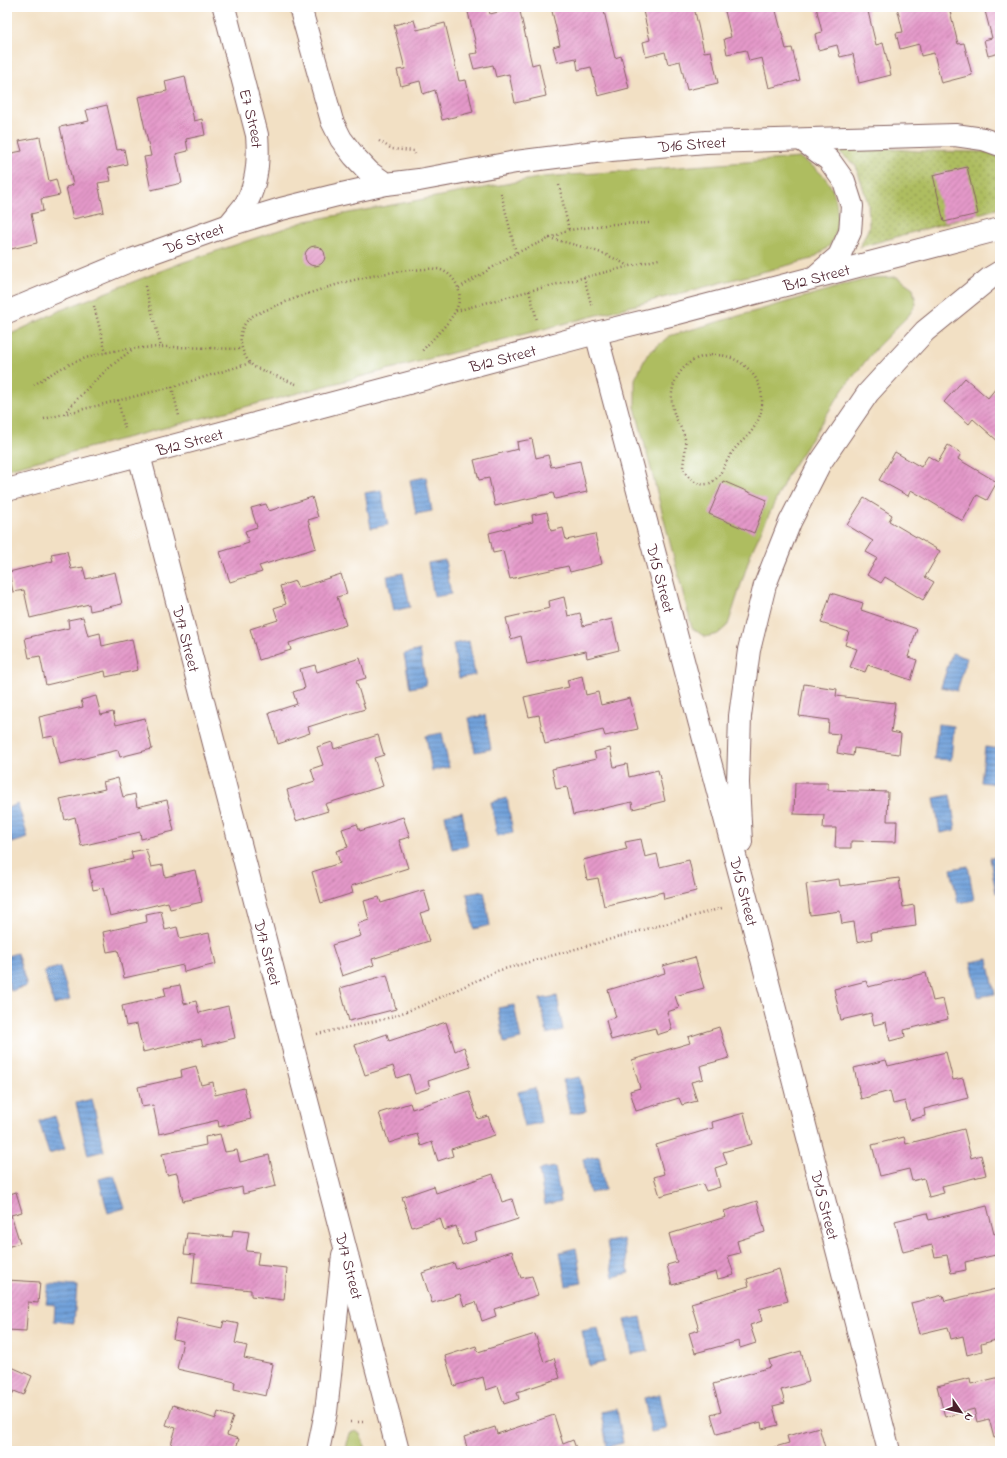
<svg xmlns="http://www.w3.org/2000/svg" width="1007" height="1458" font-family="'Indie Flower',sans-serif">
<defs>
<pattern id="grass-dots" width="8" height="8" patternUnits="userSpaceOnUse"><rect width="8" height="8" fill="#aebd60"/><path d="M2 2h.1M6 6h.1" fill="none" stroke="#90994f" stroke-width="1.8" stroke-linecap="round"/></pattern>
<pattern id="water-rules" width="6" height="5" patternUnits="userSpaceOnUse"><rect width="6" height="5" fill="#71a1da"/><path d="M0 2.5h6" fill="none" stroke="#5f83b1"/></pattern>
<pattern id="building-hatch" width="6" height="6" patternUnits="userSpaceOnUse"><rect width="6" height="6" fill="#e499c9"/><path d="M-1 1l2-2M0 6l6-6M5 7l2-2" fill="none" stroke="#bb7ca3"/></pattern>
</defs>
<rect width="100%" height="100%" fill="#fff"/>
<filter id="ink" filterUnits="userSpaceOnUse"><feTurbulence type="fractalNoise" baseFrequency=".025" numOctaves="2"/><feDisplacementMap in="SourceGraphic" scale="8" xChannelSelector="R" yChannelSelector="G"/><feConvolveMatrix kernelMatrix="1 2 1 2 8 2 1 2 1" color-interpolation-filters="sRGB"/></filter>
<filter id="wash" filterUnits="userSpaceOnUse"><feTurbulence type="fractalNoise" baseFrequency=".012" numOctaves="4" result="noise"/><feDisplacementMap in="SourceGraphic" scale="16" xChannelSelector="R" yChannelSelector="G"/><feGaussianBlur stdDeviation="0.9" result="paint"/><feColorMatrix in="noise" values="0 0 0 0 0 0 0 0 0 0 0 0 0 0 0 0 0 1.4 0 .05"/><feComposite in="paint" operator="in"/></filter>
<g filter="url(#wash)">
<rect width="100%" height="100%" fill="#f2e0c4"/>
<polygon fill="url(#grass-dots)" stroke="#7c6e46" points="830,144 918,151 990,152 1000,159 1000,208 860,247 869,227 868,203 856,166"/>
<g fill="#aebd60" stroke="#7c6e46">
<path d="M800,158c11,7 25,16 31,29 8,15 10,45 -2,59 -5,5 -12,9 -17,13l-805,210v-133l54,-26 120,-47 125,-42 237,-44z"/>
<polygon points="897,277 913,288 916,304 909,315 877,347 844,388 788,474 751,553 728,625 718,634 705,637 692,628 635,407 635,379 647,355 669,336 870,278"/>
<polygon points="356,1431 360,1434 367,1451 345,1451 350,1433"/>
</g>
<g fill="url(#water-rules)" stroke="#5e6082">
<polygon points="426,477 432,511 416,514 410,480"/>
<polygon points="381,490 388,525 371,528 365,493"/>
<polygon points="445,560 451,594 434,597 428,563"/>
<polygon points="403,573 410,607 394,611 387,576"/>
<polygon points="469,641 475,675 459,678 453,644"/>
<polygon points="420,650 426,685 410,688 404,654"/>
<polygon points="952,653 967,658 957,691 941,687"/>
<polygon points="485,715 491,749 475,752 469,718"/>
<polygon points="938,724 954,726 951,760 934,759"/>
<polygon points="442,733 449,767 432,771 426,736"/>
<polygon points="985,747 1000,749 997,784 981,782"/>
<polygon points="950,795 956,830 940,833 934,798"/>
<polygon points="507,798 513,833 497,836 491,802"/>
<polygon points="18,804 28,838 12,843 7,824 7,808"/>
<polygon points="462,811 468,846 452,849 445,815"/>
<polygon points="1000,856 1000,892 996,893 990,858"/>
<polygon points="968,866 974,900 958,903 951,869"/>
<polygon points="484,891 490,925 474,929 467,894"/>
<polygon points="17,953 27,986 11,991 7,979 7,956"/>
<polygon points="988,959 995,994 978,997 971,962"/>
<polygon points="60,967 70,1000 54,1005 44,971"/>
<polygon points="557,996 563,1030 547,1034 540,999"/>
<polygon points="514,1005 521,1039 504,1043 498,1008"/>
<polygon points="580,1077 586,1111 570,1114 563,1080"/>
<polygon points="535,1088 541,1123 524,1126 518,1092"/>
<polygon points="92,1099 104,1151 88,1155 76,1103"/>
<polygon points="55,1116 65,1149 49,1154 39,1121"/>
<polygon points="599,1156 605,1190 590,1193 583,1159"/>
<polygon points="555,1167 561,1201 545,1205 539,1170"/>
<polygon points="114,1175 125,1208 108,1213 99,1179"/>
<polygon points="623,1239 629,1273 613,1277 607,1242"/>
<polygon points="576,1248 582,1283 566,1286 560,1252"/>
<polygon points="49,1284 77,1286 74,1323 54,1321 55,1305 46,1304"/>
<polygon points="641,1317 648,1351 632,1354 625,1320"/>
<polygon points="598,1328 605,1362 589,1366 582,1331"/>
<polygon points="660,1394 667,1429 651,1432 644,1398"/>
<polygon points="617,1409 623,1443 607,1447 601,1412"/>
</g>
<g id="blocks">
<g fill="url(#building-hatch)">
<polygon points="472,7 488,7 490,14 519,7 532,65 539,63 546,96 515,103 509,74 496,77 493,65 474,69 470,54 478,53 467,8"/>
<polygon points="551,7 603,7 615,58 621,56 629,88 598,96 591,67 578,70 576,58 557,62 553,47 560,45"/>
<polygon points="642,7 694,7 704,52 711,51 718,83 687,90 680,61 668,64 665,52 646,57 643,42 650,40"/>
<polygon points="724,7 775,7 786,49 792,48 800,80 769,88 762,58 749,61 746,50 727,54 724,39 731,37"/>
<polygon points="816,7 867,7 876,45 883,43 891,75 859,83 853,54 840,57 837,45 818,50 815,34 822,32"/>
<polygon points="897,7 949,7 958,44 964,43 972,75 941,83 934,53 921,56 919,44 900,49 896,33 903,32"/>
<polygon points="984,7 1000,7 1000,53 988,56 984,40 992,38"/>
<polygon points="414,20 417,30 445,23 459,81 466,80 473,112 442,120 435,90 423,94 420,81 401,86 397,70 405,69 394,25"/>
<polygon points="185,76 194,121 202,119 205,135 186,139 188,151 176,154 182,183 151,190 144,157 151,156 138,97 167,91 165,81"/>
<polygon points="107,105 117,150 124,149 127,164 108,168 111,181 98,183 104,212 73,219 66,187 73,185 60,127 89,121 86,110"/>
<polygon points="40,137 49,181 56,179 60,195 41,199 43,211 31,214 37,243 7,250 7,154 22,151 19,141"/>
<polygon points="967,167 978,214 944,222 933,175"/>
<circle cx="315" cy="256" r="10"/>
<polygon points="965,378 988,398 996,388 1000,391 1000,443 973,419 969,424 944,402"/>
<polygon points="532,439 536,458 548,455 551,467 580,461 587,492 555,499 553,493 495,506 489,478 479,480 474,460 518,449 517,442"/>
<polygon points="948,445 961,453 958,459 997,482 987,500 977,495 963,521 911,490 908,496 879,480 895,452 921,467 928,456 938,462"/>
<polygon points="723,481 767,500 754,533 709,514"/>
<polygon points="312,497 318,517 308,520 316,548 259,566 262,572 230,582 220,552 249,543 245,531 257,527 251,508 266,504 269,511"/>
<polygon points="864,498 892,515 889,521 940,551 925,577 934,582 923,600 885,577 881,583 867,575 877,558 866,552 873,541 847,525"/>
<polygon points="547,512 551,531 563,528 566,540 595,534 602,564 570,572 568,566 510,579 503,551 493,553 489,533 533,522 532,515"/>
<polygon points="67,551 71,569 83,567 86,579 115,572 122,604 90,611 89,604 30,618 24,590 13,592 9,572 53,561 51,554"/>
<polygon points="341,574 347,594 337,597 346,625 289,643 291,650 259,660 250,629 278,620 274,608 286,604 280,586 295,581 298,588"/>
<polygon points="831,593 863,603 861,610 917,629 908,657 917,660 911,680 868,665 865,672 850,667 857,649 845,645 849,632 821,623"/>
<polygon points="564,597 568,616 580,613 583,626 612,619 619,650 587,658 586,651 527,664 521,636 511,639 506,618 550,608 549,601"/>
<polygon points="83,617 88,636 100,633 102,646 132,639 138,670 106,677 105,671 46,685 40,656 29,658 25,638 69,628 68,620"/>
<polygon points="360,658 366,678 356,681 365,709 308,727 310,733 278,744 269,713 297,704 293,692 305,688 300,669 315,665 317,672"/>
<polygon points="582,676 586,695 598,692 601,705 630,698 638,729 605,736 603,730 545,744 539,715 529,717 524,697 569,687 567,680"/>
<polygon points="804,684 837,689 836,696 895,703 891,732 901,734 899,754 854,748 853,756 837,753 840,734 828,733 829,720 799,716"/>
<polygon points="96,696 101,715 113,712 116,725 145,718 152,749 120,757 118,750 60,764 53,736 43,738 39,717 83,707 81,700"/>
<polygon points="378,735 384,755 374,758 383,786 325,804 328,811 296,821 287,790 315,781 311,769 323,765 317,747 332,742 334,749"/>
<polygon points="610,748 614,767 627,764 629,777 658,770 665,801 633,809 632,802 573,815 567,787 556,789 552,769 596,759 594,752"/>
<polygon points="118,778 123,797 135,794 137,807 167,800 174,831 141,839 140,832 81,846 75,817 65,820 60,799 105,789 103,782"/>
<polygon points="795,783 828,783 828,790 888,792 887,821 897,821 896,842 851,841 851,848 835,848 836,828 823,828 824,815 794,814"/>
<polygon points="403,817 410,837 399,840 408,868 351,886 353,893 321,903 312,872 340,863 336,851 348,847 342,829 357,824 360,831"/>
<polygon points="641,839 645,857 657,854 660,867 689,860 696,891 664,899 663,892 604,906 598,878 587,880 583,860 627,849 625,842"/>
<polygon points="146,849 151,867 163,865 165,877 195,870 202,902 170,909 168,902 110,916 103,888 93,890 89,869 133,859 131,852"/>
<polygon points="899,878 903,907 914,905 916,926 871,932 872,939 857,942 854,922 842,924 840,911 810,915 806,884 839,879 840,886"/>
<polygon points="424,890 430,910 420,913 429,941 372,959 374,965 342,976 332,945 361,936 357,924 369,920 364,901 379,897 381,903"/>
<polygon points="161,911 165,930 177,927 180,939 209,933 216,964 184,972 183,965 124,978 118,950 107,952 103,932 147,922 146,914"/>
<polygon points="695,957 704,988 675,996 679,1008 667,1012 672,1030 657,1035 655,1028 611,1040 606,1020 616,1017 608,990 665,973 663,966"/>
<polygon points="926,973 933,1001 943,999 948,1019 904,1030 905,1037 890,1041 886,1022 874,1025 871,1013 841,1020 834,989 866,981 868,987"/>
<polygon points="387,975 396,1009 349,1021 340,988"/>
<polygon points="180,985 184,1004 196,1001 199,1013 228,1006 235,1038 203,1046 201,1039 143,1052 137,1024 126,1026 122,1006 166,996 164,988"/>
<polygon points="446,1022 455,1051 464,1047 471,1067 428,1081 430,1088 415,1093 409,1074 397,1078 393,1066 365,1075 355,1045 387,1034 389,1041"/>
<polygon points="719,1027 729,1058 700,1066 703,1079 691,1082 697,1101 682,1105 679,1098 636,1111 630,1091 640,1088 632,1060 690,1043 688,1037"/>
<polygon points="946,1052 953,1080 963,1078 968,1098 924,1109 925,1116 910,1120 905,1101 893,1104 890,1091 861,1099 854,1068 886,1060 888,1066"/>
<polygon points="196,1066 201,1085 213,1082 215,1095 244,1088 251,1119 219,1127 218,1120 159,1134 153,1105 142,1107 138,1087 182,1077 181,1070"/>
<polygon points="469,1091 478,1119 488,1116 495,1135 451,1149 453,1156 438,1161 432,1142 421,1146 417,1134 389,1143 379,1113 410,1103 412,1109"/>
<polygon points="744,1113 752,1144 723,1152 727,1164 715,1168 720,1187 706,1191 703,1184 660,1196 654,1177 664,1174 656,1145 713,1128 712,1122"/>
<polygon points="964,1129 971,1158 981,1155 986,1175 942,1186 944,1193 929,1197 924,1178 912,1181 909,1169 880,1176 872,1145 904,1137 906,1144"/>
<polygon points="220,1134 225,1152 237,1150 240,1162 269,1155 276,1186 243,1194 242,1187 183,1201 177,1173 167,1175 162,1154 206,1145 205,1137"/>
<polygon points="493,1174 502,1202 512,1199 518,1219 475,1233 477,1240 462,1245 456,1226 444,1230 440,1218 412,1227 402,1197 434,1186 436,1193"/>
<polygon points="16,1192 22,1212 11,1215 20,1243 7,1247 7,1195"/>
<polygon points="757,1201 765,1232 737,1241 740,1253 728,1256 734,1275 718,1279 716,1272 672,1285 667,1265 677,1262 669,1234 726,1217 724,1211"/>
<polygon points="987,1206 994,1234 1000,1232 1000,1254 965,1262 966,1270 951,1273 947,1255 935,1257 932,1245 903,1252 895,1221 927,1213 929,1220"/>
<polygon points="233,1230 249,1232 246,1251 259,1252 257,1265 287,1268 284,1300 251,1296 251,1290 192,1284 195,1255 184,1254 187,1233 232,1237"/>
<polygon points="512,1251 521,1278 532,1276 538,1295 494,1309 496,1316 482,1321 476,1302 464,1306 460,1294 432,1303 422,1273 454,1263 456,1269"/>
<polygon points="779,1269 788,1301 759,1309 762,1321 750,1325 756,1343 740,1348 739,1341 695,1353 689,1333 699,1330 691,1303 749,1286 747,1279"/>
<polygon points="7,1280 40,1282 38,1303 28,1302 26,1331 7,1330"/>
<polygon points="1000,1288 1000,1339 981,1344 982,1351 967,1355 963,1336 951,1339 948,1327 919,1334 911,1303 943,1295 945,1301"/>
<polygon points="177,1318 222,1328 224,1321 239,1324 235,1343 247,1346 244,1358 273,1364 266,1396 234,1389 235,1382 177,1369 183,1341 173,1339"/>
<polygon points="535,1334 544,1362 554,1358 560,1378 517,1392 519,1399 504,1404 498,1386 486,1390 483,1377 454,1386 445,1356 476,1346 478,1352"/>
<polygon points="801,1351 809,1382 781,1390 785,1403 773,1406 778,1425 762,1429 761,1422 717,1434 711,1415 721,1412 713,1384 771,1367 769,1360"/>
<polygon points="7,1365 32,1376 24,1395 14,1391 7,1407"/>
<polygon points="1000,1377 1000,1436 994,1438 989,1419 977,1422 974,1409 945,1417 937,1386 970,1378 971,1384"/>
<polygon points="173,1405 216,1419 218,1412 233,1417 227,1435 239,1439 235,1451 169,1451 176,1428 166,1425"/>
<polygon points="554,1415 563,1444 573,1440 577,1451 468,1451 464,1437 495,1427 497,1434"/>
<polygon points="819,1427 826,1451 761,1451 789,1443 787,1436"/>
</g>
</g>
</g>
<g filter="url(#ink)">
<use href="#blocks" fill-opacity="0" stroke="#856361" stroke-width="1"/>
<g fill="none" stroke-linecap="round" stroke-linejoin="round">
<defs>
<g id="street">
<path id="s1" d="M224,7l33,128c2,24 1,49 -12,70 -5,7 -11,13 -16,20"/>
<polyline points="300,7 332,121 341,139 354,156 369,172 386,184"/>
<polyline points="802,140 829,160 844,181 852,206 850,232 839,256 818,274"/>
<path id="s2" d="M7,312l127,-53 95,-34 52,-16 52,-13 53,-12 33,-4 97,-18 95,-12 95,-8 249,-7 28,4 17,6"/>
<path id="s3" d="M596,333l151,568 142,550"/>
<path id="s4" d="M139,455l259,996"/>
<path id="s5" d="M7,490l589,-157 78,-19 326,-85"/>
<polyline points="741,842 738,783 740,716 749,650 765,585 790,522 820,463 868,393 925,331 990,278 1000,272"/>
<polyline points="318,1451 326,1412 343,1255"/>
</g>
</defs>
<use href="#street" stroke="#856361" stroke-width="24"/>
<g stroke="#856361" stroke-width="2.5" stroke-dasharray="1 3" stroke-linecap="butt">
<polyline points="379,141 392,149 414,151 415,154"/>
<polyline points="559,185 569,230"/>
<polyline points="501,193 516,253"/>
<path d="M549,238c29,8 53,12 79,28"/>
<polyline points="584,277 592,308"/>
<polyline points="145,286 161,347"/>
<polyline points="459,288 516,253 569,230 613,224 650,223"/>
<polyline points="529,291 537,320"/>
<polyline points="94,306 106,353"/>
<polyline points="456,311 529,291 659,259"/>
<path d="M711,355c6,0 13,0 18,2 31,11 43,45 24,72 -5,8 -14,14 -20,22 -8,10 -12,30 -26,33 -11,2 -19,-6 -24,-15 0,-10 4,-20 2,-30 -2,-9 -8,-17 -11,-26 -6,-21 0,-41 20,-53 5,-3 12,-4 17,-5z"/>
<path d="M296,384l-42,-17c-14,-12 -20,-36 -3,-50 6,-4 16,-7 22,-10 44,-18 90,-32 137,-37 9,0 19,-2 27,-1 14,2 25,18 22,32 -3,17 -26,37 -37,50"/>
<path d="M34,385c10,-7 21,-14 32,-19 54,-26 117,-18 175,-17"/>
<polyline points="172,387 179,416"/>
<polyline points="118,400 125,430"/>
<path d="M64,414c21,-25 43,-46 69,-65"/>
<polyline points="44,419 172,387 250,363"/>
<polyline points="317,1034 385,1019 424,1005 497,971 722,908"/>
<polyline points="350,1422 363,1422"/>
</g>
<use href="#street" stroke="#fff" stroke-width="22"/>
</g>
</g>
<g text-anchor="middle" stroke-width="4" stroke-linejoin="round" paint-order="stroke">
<g font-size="16" fill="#4a1f2b" stroke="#fff">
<text dy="6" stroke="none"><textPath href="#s1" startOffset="115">E7 Street</textPath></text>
<text dy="6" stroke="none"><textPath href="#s2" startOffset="710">D16 Street</textPath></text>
<text dy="6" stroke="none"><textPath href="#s2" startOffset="201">D6 Street</textPath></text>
<text dy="6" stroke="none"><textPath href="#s5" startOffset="837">B12 Street</textPath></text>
<text dy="6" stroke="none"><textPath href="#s5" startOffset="513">B12 Street</textPath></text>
<text dy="6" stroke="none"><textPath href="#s5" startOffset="189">B12 Street</textPath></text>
<text dy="6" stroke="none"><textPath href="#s3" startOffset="254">D15 Street</textPath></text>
<text dy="6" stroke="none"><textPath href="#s4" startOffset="190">D17 Street</textPath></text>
<text dy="6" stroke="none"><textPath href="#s3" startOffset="578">D15 Street</textPath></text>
<text dy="6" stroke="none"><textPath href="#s4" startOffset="514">D17 Street</textPath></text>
<text dy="6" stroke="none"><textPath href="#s3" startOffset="902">D15 Street</textPath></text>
<text dy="6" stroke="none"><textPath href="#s4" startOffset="838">D17 Street</textPath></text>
</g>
</g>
<rect width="1007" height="1458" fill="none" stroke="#fff" stroke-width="24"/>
<g transform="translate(961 1412) rotate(124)" stroke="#ffffff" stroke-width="3" paint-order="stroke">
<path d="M0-3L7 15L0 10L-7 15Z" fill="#4a1f2b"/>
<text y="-6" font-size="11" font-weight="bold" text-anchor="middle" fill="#4a1f2b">N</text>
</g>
</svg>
